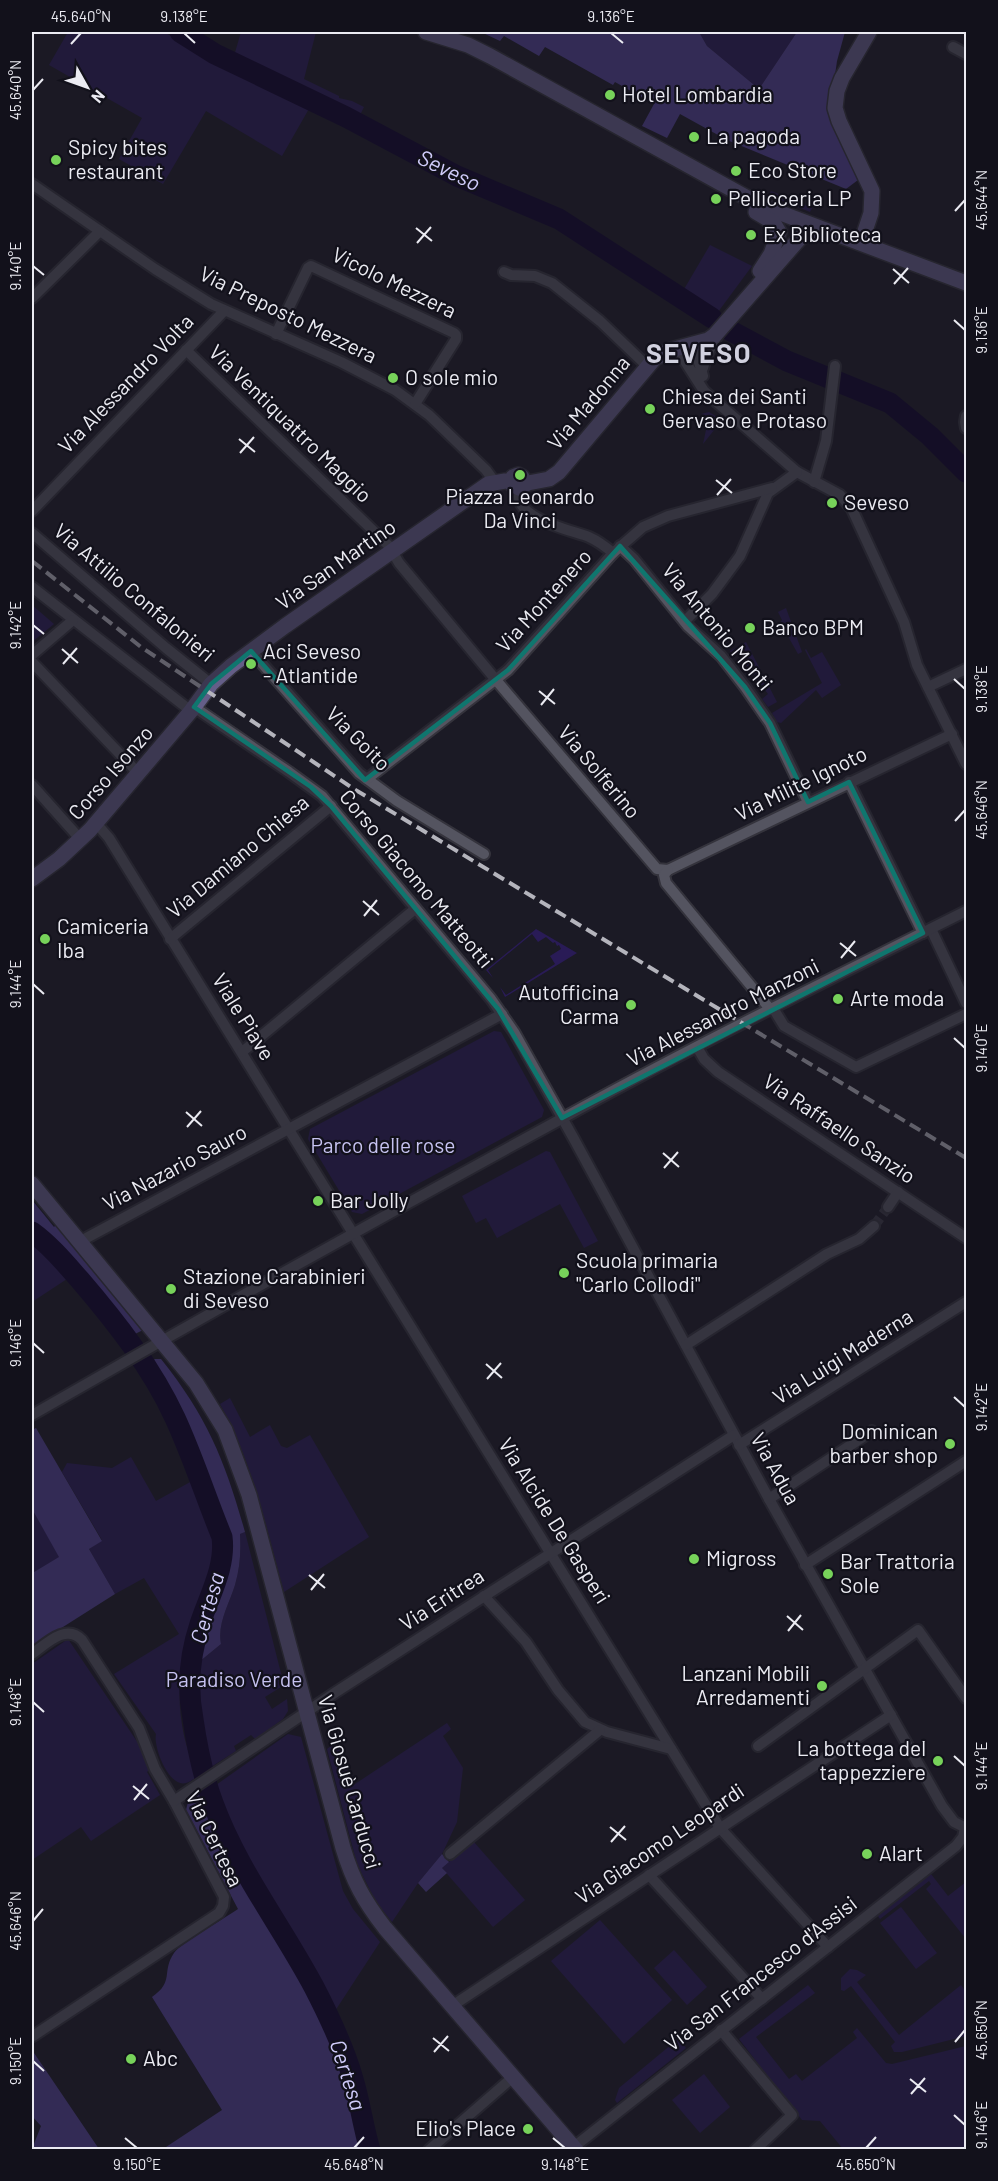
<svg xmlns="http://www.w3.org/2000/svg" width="998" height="2181" font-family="Barlow,sans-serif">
<rect width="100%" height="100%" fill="#1b1a25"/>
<g fill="#291b56">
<polygon points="68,32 164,32 215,62 310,107 282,156 206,111 163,184 119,159 142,118 49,65"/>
<polygon points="241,32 316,32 304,79 339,96 339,98 352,101 364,107 360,115 234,56"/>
<polygon points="699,32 797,32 759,89 707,46"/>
<polygon points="771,191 812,208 810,212 769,195"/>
<polygon points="710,245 752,266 718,312 683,291"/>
<polygon points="709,412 722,420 703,444 709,416 701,414"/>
<polygon points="32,605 54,624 32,642"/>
<polygon points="786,608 802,652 798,654 780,622 782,620 778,612"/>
<polygon points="746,642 777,702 768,707 762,699 768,694 737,652 732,654 730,651"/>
<polygon points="806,649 811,658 822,652 841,685 822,698 816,690 781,723 777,722 772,713 822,683 805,650"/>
<polygon points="536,929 577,953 505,997 500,987 506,995 555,964 550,956 561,949 559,945 557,946 555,942 553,943 546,937 538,942 532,934 488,970 493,978 486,970"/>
<polygon points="494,1031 501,1032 544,1110 542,1117 362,1214 352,1212 308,1139 310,1129"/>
<polygon points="546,1151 550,1152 598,1241 584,1248 560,1204 497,1238 486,1218 476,1223 462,1196"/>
<polygon points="32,1237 48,1252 70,1277 32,1302"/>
<path d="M230,1398l20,39 20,-12 11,21 6,2 23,-13 59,102 -85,55c-18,-65 -31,-129 -64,-188z"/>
<path d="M131,1457l25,44 36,-20c12,27 28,52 24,82 -9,26 -22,52 -29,78 -13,44 -9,94 11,135 -3,2 -8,6 -12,7 -17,5 -33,-36 -30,-49l-42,-60 65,-40 -35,-56 -29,16 -26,-45 13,-9 -40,-68 5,-9 45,5z"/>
<polygon points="32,1509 60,1557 34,1572 32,1568"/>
<path d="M245,1532l39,153 -19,12 7,12 15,-10 1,12 -5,8 -28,20 -4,-4 -17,11 2,5 -25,16c-10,-35 -16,-68 -12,-105l22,-18c-4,-20 8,-40 14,-59 5,-17 6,-33 5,-51z"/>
<polygon points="68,1639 138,1743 149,1770 147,1772 160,1795 91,1841 81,1827 32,1860 32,1664"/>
<polygon points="447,1723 451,1729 443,1736 463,1768 457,1822 442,1854 418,1883 392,1922 376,1902 357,1864 327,1749 339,1740 352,1786"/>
<path d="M288,1734l13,3 42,154 10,18 27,33 -45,69c-38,-76 -92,-145 -119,-226z"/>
<polygon points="473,1841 525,1900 493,1927 442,1868"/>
<polygon points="931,1874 948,1896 966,1882 966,1939 926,1889 931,1884 929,1881 880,1919 878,1916"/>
<polygon points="901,1907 937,1953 916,1969 880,1923"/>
<polygon points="600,1920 672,2000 624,2044 551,1961"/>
<polygon points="674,1950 707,1987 687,2005 654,1968"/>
<polygon points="850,1969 857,1970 866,1975 857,1982 899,2035 961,1985 966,1992 966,2036 902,2052 894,2052 891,2046 895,2042 851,1986 844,1991 841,1990 841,1978"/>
<polygon points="808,1985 815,1993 756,2037 789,2079 796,2074 802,2081 857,2038 853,2032 857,2028 886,2063 892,2064 966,2046 966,2149 843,2149 820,2121 802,2120 739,2039"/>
<polygon points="678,2039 686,2048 617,2103 615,2100 619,2088"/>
<polygon points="704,2074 730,2107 700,2133 672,2100"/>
</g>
<g fill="#504091">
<polygon points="481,32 699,32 707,46 759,89 797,32 845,32 837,61 835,75 829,89 827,112 862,177 846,189 727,140 680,114 667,138 642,126 654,104 615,82 613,85 545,47 539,56 504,36 500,41"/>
<polygon points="32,1200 54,1227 56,1225 143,1330 133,1335 70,1260 32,1226"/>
<path d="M155,1359h6c47,59 64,102 84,173l-5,2c1,18 0,34 -5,51 -6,19 -18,39 -14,59l-22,18 9,-39 20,-57 2,-25 -38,-96 -5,-17 -15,-31 -24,-34z"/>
<polygon points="36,1428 102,1541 89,1549 115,1594 33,1646 32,1643 32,1568 34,1572 59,1557 32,1509 32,1430"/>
<path d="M204,1792l7,24 23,44 94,167 14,34 12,42 8,46h-199l59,-39 -70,-113c23,-16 9,-25 22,-44 8,-11 50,-34 64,-44l-52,-99 2,-8z"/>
<polygon points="442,1854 449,1862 442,1868 447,1873 426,1892 418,1883"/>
<polygon points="32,2050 99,2149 32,2149 41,2126 32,2116"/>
</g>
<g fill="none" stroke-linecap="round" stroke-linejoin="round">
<g stroke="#0d0229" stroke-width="21">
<polyline points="180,32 215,54 346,117 457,176 559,219 712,318"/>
<polyline points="731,331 787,361 890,403 930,436 966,472"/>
<path d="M32,1232c18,13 33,31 48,48 36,42 72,88 95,138 18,39 31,80 47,119 4,30 -13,59 -22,87 -10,30 -13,64 -7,95 4,28 10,57 20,84 24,66 68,122 101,184 15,29 30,60 39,92 7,23 10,47 17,71"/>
</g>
<polyline stroke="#3a3944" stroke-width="10" stroke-dasharray="10 5" stroke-linecap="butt" points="874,1226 888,1207"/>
<defs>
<g id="street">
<polyline points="953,47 966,54"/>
<polyline points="32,184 155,269 211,304 341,362 395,390 429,415 486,470 494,481"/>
<polyline points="504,272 511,275 535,276 552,283 600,321 647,366"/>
<polyline points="32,298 100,231"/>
<polyline points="276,334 308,268 311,266 454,333 456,335 456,339 415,404"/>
<polyline points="186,350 389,546 399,563 496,680 657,869 668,870 952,734"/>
<polyline points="703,368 707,354 717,336"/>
<polyline points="966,416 965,422 966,428"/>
<polyline points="797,472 840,495 852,509 904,622 917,665 966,764"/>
<polyline points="814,482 826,441 835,366"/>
<path d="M522,486c-18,31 50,44 67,51 9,4 17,10 24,16"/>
<polyline points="32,511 224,311"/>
<polyline points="32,533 166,648 211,684"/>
<polyline points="620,546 634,559 688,626 721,656 745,687 770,723 808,802"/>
<polyline points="32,587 191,711"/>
<polyline points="685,621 712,594 740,556 768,493 797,472 704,391 681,355 681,350 685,346 690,345 695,349 703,376"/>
<polyline points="251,651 359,773 397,801 484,854"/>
<polyline points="32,655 73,620"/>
<polyline points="32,662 138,773"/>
<polyline points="928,687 966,669"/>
<polyline points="194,707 289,772 322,796 491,999 514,1032 574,1139 769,1499 942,1806 954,1822 966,1828"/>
<polyline points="367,779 508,670 613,553 643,527 668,516 772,488"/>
<polyline points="849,782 923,933"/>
<polyline points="32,785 81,840"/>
<polyline points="96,823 109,838 720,1828 828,1947"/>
<polyline points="668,870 664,875 666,883 770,1009"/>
<polyline points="931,929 966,1003"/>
<polyline points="170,939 331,806"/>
<polyline points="773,1008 784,1026 856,1067 966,1014"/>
<polyline points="697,1047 704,1059 718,1072 966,1238"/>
<polyline points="242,1052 415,909"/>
<polyline points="888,1207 898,1192"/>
<polyline points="79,1242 502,1014"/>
<polyline points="686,1345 827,1254 859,1239 874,1226"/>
<path d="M32,1415c176,-101 353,-200 531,-297 132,-73 268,-139 403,-207"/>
<polyline points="739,1445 966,1302"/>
<polyline points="769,1499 872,1431"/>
<polyline points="805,1565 966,1461"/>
<polyline points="484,1596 526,1642 558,1690 585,1722 607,1732 671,1749"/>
<path d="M32,1654c14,-10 34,-31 50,-14l57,88 16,41 19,32 50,96 -1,9 -4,7 -186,123"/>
<polyline points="758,1746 918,1630 966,1698"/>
<polyline points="174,1801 336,1692 734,1435"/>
<polyline points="450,1854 600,1730"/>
<polyline points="649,1875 762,1999"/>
<polyline points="452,2006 891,1715"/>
<polyline points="721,2030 792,2115 755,2150"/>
<polyline points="429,2150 513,2077"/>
<polyline points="570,2150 956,1846 963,1837 965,1828"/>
</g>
<g id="secondary">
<polyline points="426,32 468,45 490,56 762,206 966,283"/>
<polyline points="756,212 773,222 779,232 771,254 760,271"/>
<polyline points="861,243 871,213 872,191 839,121 835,108 837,91 842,78 869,32"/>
<polyline points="522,486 524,481 522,477 518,475 513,477 512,484 519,488 520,487 528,483 549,479 559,472 655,358 671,350 708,340 715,335 799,239 810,231 823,230"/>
<polyline points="32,879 59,859 90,830 191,711 211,684 231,666 285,626 488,484 505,481"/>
<path d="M32,1184l164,199 29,47 24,65 94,353c10,33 21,53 42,80l191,222"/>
</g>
</defs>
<use href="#street" stroke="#34333c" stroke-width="14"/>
<use href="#secondary" stroke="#34333c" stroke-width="18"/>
<use href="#street" stroke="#545460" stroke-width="10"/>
<use href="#secondary" stroke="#645e88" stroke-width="15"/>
<polyline stroke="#b4b4bc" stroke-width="4" stroke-dasharray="12 6" stroke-linecap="butt" points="32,561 141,647 354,789 966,1158"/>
</g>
<path d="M0 0H998V2181H0ZM620,546l125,141 25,36 38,79 41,-20 74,151 -361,185 -64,-109 -167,-203 -20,-19 -117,-80 17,-23 40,-33 114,129 143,-110z" fill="#1b1a25" fill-opacity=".55" fill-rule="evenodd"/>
<path fill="none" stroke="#0f766e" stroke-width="4.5" stroke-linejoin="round" d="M620,546l125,141 25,36 38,79 41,-20 74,151 -361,185 -64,-109 -167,-203 -20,-19 -117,-80 17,-23 40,-33 114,129 143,-110z"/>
<path fill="none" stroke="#ebebf2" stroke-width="2" d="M184,33l11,10M611,33l12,10M71,44l10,-11M33,90l10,-11M955,211l10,-11M416,228l16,13M417,243l14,-16M33,266l11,9M893,269l16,14M894,284l14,-16M954,320l11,10M239,439l16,13M240,453l14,-16M716,480l16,13M717,495l14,-16M33,625l11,9M62,649l16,14M63,664l14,-16M954,679l11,10M539,691l16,13M541,705l13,-16M955,821l10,-11M363,901l16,14M364,916l13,-16M840,943l16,13M841,958l14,-17M33,984l11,10M954,1038l11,10M186,1112l16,14M187,1127l14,-16M663,1153l16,14M664,1168l14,-16M33,1343l11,10M486,1364l16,14M487,1379l14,-16M954,1397l11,10M309,1575l16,13M311,1590l13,-16M787,1616l16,14M788,1631l13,-16M33,1702l11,10M954,1756l11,10M133,1786l16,13M134,1800l13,-16M610,1827l16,13M611,1842l14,-16M33,1921l10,-12M433,2038l16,13M955,2042l10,-12M434,2052l14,-16M33,2061l11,10M910,2079l16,13M911,2094l14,-16M954,2115l11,10M125,2138l12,10M553,2138l12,10M354,2148l10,-11M866,2148l10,-11"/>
<g fill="#77d25a" stroke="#12111b" stroke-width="2">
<circle cx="610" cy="95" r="6"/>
<circle cx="694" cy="137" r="6"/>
<circle cx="56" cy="160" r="6"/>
<circle cx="736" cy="171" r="6"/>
<circle cx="716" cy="199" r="6"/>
<circle cx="751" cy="235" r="6"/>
<circle cx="393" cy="378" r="6"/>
<circle cx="650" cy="409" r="6"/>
<circle cx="520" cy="475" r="6"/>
<circle cx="832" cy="503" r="6"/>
<circle cx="750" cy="628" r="6"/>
<circle cx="251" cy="664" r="6"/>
<circle cx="45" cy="939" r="6"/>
<circle cx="838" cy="999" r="6"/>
<circle cx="631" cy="1005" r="6"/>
<circle cx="318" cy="1201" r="6"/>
<circle cx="564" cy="1273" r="6"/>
<circle cx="171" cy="1289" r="6"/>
<circle cx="950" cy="1444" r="6"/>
<circle cx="694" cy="1559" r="6"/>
<circle cx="828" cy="1574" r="6"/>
<circle cx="822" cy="1686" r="6"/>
<circle cx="938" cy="1761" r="6"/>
<circle cx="867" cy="1854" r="6"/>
<circle cx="131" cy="2059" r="6"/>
<circle cx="528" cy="2129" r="6"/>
</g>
<g text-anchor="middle" stroke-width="4.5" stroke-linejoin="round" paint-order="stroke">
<g font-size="21" fill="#ebebf2" stroke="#12111b" text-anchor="start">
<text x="622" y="102">Hotel Lombardia</text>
<text x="706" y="144">La pagoda</text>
<text x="68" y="155">Spicy bites<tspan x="68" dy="24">restaurant</tspan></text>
<text x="748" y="178">Eco Store</text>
<text x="728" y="206">Pellicceria LP</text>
<text x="763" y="242">Ex Biblioteca</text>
<text x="405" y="385">O sole mio</text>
<text x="662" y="404">Chiesa dei Santi<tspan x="662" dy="24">Gervaso e Protaso</tspan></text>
<text x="520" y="504" text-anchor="middle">Piazza Leonardo<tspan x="520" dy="24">Da Vinci</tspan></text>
<text x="844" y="510">Seveso</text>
<text x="762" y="635">Banco BPM</text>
<text x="263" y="659">Aci Seveso<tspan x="263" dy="24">- Atlantide</tspan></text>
<text x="57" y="934">Camiceria<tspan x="57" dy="24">Iba</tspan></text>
<text x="619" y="1000" text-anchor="end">Autofficina<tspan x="619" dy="24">Carma</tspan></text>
<text x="850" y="1006">Arte moda</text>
<text x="330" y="1208">Bar Jolly</text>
<text x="576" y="1268">Scuola primaria<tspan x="576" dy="24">"Carlo Collodi"</tspan></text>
<text x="183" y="1284">Stazione Carabinieri<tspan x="183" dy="24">di Seveso</tspan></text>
<text x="938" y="1439" text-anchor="end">Dominican<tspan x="938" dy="24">barber shop</tspan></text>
<text x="706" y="1566">Migross</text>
<text x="840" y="1569">Bar Trattoria<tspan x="840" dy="24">Sole</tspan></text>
<text x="810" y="1681" text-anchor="end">Lanzani Mobili<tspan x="810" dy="24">Arredamenti</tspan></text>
<text x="926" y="1756" text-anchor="end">La bottega del<tspan x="926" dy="24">tappezziere</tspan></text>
<text x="879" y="1861">Alart</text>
<text x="143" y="2066">Abc</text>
<text x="516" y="2136" text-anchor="end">Elio's Place</text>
</g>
<g font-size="21" fill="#ebebf2" stroke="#12111b">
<text transform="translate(394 283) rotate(26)" y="7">Vicolo Mezzera</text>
<text transform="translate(288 315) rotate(26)" y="7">Via Preposto Mezzera</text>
<text transform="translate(126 384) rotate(-46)" y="7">Via Alessandro Volta</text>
<text transform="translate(589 403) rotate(-50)" y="7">Via Madonna</text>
<text transform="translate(290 424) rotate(44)" y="7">Via Ventiquattro Maggio</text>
<text transform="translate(336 565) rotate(-35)" y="7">Via San Martino</text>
<text transform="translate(134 593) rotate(40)" y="7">Via Attilio Confalonieri</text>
<text transform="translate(544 601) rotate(-48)" y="7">Via Montenero</text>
<text transform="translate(717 627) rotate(50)" y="7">Via Antonio Monti</text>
<text transform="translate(358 739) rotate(45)" y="7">Via Goito</text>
<text transform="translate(599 772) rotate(50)" y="7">Via Solferino</text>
<text transform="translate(111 773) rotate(-49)" y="7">Corso Isonzo</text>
<text transform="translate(801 784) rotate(-26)" y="7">Via Milite Ignoto</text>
<text transform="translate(238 857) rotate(-40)" y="7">Via Damiano Chiesa</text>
<text transform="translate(416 879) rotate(50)" y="7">Corso Giacomo Matteotti</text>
<text transform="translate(723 1013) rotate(-27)" y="7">Via Alessandro Manzoni</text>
<text transform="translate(243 1017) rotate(58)" y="7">Viale Piave</text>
<text transform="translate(839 1129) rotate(34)" y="7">Via Raffaello Sanzio</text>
<text transform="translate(175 1168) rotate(-28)" y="7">Via Nazario Sauro</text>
<text transform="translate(843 1357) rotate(-32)" y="7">Via Luigi Maderna</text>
<text transform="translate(775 1469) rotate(61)" y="7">Via Adua</text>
<text transform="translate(554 1521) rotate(58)" y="7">Via Alcide De Gasperi</text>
<text transform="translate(442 1600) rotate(-33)" y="7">Via Eritrea</text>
<text transform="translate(349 1782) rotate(74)" y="7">Via Giosuè Carducci</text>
<text transform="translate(214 1839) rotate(64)" y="7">Via Certesa</text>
<text transform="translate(660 1844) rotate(-34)" y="7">Via Giacomo Leopardi</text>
<text transform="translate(761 1974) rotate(-38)" y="7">Via San Francesco d'Assisi</text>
</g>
<g font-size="21" fill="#c6c2f0" stroke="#12111b">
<text x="383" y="1153">Parco delle rose</text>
<text x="234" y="1687">Paradiso Verde</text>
</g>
<g font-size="22" font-style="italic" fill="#cfcbf9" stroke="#12111b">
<text transform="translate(449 170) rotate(26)" y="8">Seveso</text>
<text transform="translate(207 1608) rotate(-74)" y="8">Certesa</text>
<text transform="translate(348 2075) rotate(72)" y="8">Certesa</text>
</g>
<g font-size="27" font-weight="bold" letter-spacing="1.5" fill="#d1d1df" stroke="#12111b">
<text x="699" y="363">SEVESO</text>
</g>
</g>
<rect width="998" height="2181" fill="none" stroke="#12111b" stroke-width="66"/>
<g transform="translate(87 87) rotate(130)" stroke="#12111b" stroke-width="4.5" paint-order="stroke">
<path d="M0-4.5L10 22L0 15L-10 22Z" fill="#ebebf2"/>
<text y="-9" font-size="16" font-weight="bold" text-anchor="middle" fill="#ebebf2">N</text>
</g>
<rect x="33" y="33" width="932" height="2115" fill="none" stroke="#ebebf2" stroke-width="2"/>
<g font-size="15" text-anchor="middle" fill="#ebebf2">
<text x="81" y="22">45.640°N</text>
<text x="184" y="22">9.138°E</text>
<text x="611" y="22">9.136°E</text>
<text transform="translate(16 90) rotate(-90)" y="5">45.640°N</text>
<text transform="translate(982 200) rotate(-90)" y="5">45.644°N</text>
<text transform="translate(16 266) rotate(-90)" y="5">9.140°E</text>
<text transform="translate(982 330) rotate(-90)" y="5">9.136°E</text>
<text transform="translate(16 625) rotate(-90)" y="5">9.142°E</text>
<text transform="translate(982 689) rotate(-90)" y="5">9.138°E</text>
<text transform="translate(982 810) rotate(-90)" y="5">45.646°N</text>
<text transform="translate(16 984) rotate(-90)" y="5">9.144°E</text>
<text transform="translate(982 1048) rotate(-90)" y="5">9.140°E</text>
<text transform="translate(16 1343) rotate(-90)" y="5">9.146°E</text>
<text transform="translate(982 1407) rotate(-90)" y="5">9.142°E</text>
<text transform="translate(16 1702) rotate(-90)" y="5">9.148°E</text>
<text transform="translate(982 1766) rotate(-90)" y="5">9.144°E</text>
<text transform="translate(16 1921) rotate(-90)" y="5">45.646°N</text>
<text transform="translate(982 2030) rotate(-90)" y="5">45.650°N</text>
<text transform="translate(16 2061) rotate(-90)" y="5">9.150°E</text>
<text transform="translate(982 2125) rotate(-90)" y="5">9.146°E</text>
<text x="137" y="2170">9.150°E</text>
<text x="354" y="2170">45.648°N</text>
<text x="565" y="2170">9.148°E</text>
<text x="866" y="2170">45.650°N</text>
</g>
</svg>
